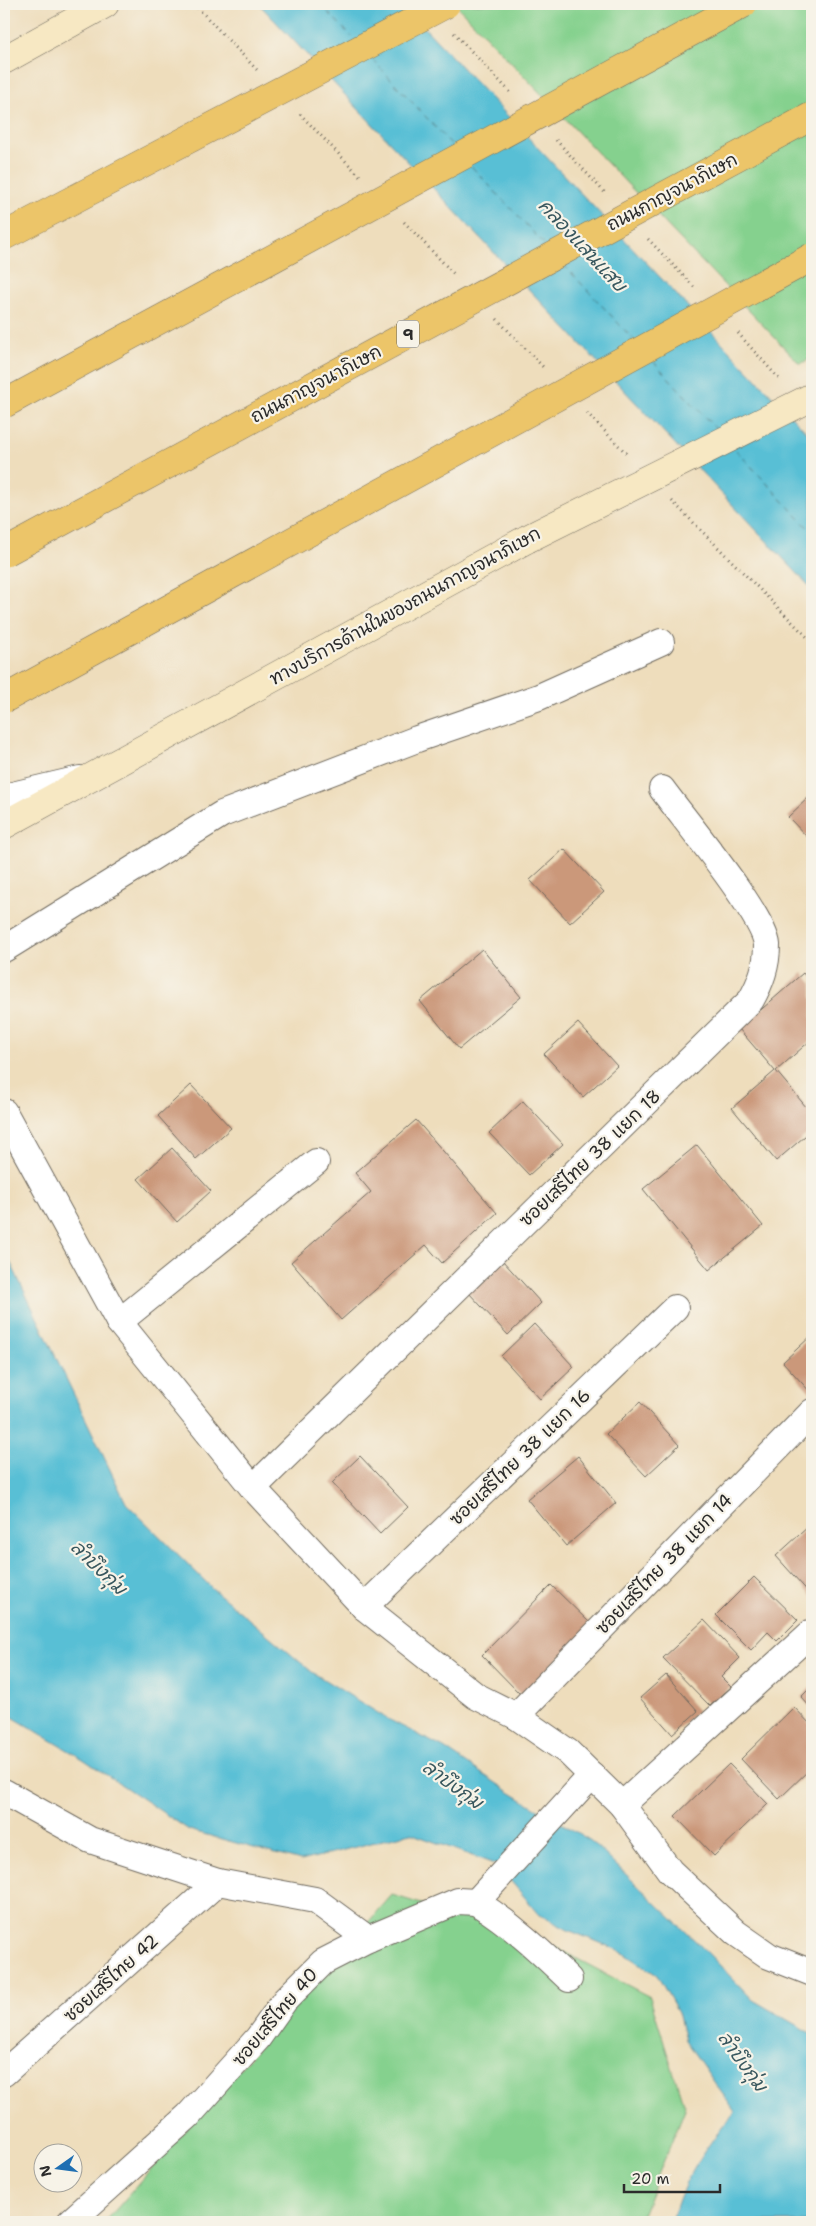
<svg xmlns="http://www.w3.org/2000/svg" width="816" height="2226" font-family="'Shantell Sans','Playpen Sans Thai',sans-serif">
<rect width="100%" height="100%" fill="#f7f3e8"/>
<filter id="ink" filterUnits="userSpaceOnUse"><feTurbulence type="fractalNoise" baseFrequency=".02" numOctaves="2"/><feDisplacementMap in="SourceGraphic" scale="10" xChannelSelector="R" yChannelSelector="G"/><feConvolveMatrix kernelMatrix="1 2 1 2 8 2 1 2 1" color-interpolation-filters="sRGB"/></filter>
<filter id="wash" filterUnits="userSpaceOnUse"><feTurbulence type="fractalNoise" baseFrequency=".0096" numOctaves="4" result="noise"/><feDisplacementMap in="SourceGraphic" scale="20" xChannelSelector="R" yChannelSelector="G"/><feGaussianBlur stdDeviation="1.12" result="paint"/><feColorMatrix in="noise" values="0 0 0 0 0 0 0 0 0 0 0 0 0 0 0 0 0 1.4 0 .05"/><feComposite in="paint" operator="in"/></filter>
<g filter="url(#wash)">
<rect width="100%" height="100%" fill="#eeddbc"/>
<g fill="#85d18e" stroke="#587e5c">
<polygon points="455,4 812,4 812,358 800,364"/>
<polygon points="392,1895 543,1941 650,1997 685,2109 639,2222 105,2222"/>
</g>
<g fill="#58bfd5" stroke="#427580">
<polygon points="259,4 402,4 812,438 812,589"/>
<path d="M4,1249l122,254 87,86 99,83 74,46 58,30 64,43 83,50 116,111 46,48 59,34v188h-140c11,-44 34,-76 63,-110l-50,-72 -7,-28 -21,-37 -39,-25 -50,-20 -28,-15 -43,-50 -87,-32 -109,28 -112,-31 -106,-71 -79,-47z"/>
</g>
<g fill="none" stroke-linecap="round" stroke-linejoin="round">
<g stroke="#38575e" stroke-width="1" stroke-dasharray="6 5" stroke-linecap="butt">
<polyline points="320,4 352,37"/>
<polyline points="372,59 452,145"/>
<polyline points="472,167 546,246"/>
<polyline points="564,265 633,339"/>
<polyline points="653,361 716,429"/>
<polyline points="736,450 812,532"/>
</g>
</g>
<g id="blocks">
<g fill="#cb987a">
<polygon points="812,794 812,842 788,817"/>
<polygon points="564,849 604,892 570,923 530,880"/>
<polygon points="482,949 521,997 459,1049 420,1001"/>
<polygon points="803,973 812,984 812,1039 776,1071 812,1114 812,1130 776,1161 732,1108 775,1071 739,1029"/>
<polygon points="578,1023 617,1066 583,1097 544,1054"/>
<polygon points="191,1085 231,1128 196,1159 158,1116"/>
<polygon points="523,1101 563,1144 529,1175 489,1133"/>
<polygon points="416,1120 497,1213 442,1263 426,1245 341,1320 291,1262 371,1192 355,1173"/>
<polygon points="697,1145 763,1226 709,1270 643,1189"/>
<polygon points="172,1148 211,1191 177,1222 138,1179"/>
<polygon points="502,1260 541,1303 508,1335 468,1292"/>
<polygon points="534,1324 574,1367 540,1399 501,1356"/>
<polygon points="812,1335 812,1394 783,1362"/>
<polygon points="640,1402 679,1445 646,1476 606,1434"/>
<polygon points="360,1456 408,1507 380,1534 332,1483"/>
<polygon points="578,1456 616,1503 566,1546 527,1499"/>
<polygon points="810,1525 812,1528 812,1596 776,1556"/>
<polygon points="754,1577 798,1620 777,1641 768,1632 751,1650 716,1615"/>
<polygon points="551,1585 592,1625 522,1696 482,1655"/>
<polygon points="704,1620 740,1658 721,1677 731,1687 710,1706 663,1658"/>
<polygon points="666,1675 698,1711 672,1734 640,1698"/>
<polygon points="812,1686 812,1709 801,1697"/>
<polygon points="794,1707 812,1726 812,1767 779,1799 741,1759"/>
<polygon points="729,1764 768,1804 714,1856 675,1816"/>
</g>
</g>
</g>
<g filter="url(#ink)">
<use href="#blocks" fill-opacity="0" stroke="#6f695e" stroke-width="1"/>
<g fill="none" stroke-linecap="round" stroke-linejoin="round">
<defs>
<g id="street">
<polyline points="4,797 80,779"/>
<polyline points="4,949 222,814 417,739 539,697 661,642"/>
<polyline points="4,1112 119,1322 253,1488 364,1607 476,1696 516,1716 568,1752 622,1805 670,1871 736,1933 769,1956 812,1973"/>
<polyline points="119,1322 316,1162"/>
<path d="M253,1488l498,-488c10,-18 16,-34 16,-55 -2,-29 -84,-127 -105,-156"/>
<polyline points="364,1607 675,1308"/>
<polyline points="516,1716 812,1412"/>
<polyline points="4,1792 90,1840 218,1882 315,1900 368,1939"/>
<polyline points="622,1805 812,1632"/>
<path d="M476,1902c35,22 63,48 93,77"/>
<polyline points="4,2073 218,1882"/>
<polyline points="70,2222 188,2116 258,2038 285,2000 323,1962 368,1939 458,1901 476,1902 592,1775"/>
</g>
<g id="secondary">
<polyline points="4,60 105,4"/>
<polyline points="4,825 527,539"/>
</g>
</defs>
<use href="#street" stroke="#6f695e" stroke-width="28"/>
<use href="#secondary" stroke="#6f695e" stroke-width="29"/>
<g stroke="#6f695e" stroke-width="3" stroke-dasharray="1 4" stroke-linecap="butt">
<polyline points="194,4 257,70"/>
<polyline points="454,33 512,94"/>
<polyline points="300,114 360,176"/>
<polyline points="556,140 606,194"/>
<polyline points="404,222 455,275"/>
<polyline points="648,239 694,287"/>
<polyline points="497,319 545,369"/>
<polyline points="738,333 780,380"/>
<polyline points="587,413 628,455"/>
<polyline points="672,501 812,642"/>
</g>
<use href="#street" stroke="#fff" stroke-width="26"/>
<use href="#secondary" stroke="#f7e8c3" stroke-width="28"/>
<defs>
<polyline id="secondary-bridge" points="527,539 812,397"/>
<g id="highway-bridge">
<polyline points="4,236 446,4"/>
<polyline points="4,404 743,4"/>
<polyline points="4,553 812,116"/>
<polyline points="4,699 812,257"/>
</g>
</defs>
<use href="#secondary-bridge" stroke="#6f695e" stroke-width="29" stroke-linecap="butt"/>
<use href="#highway-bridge" stroke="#6f695e" stroke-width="29" stroke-linecap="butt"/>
<use href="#secondary-bridge" stroke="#f7e8c3" stroke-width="28"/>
<use href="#highway-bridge" stroke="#ecc569" stroke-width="28"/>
</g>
</g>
<g text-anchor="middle" stroke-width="4.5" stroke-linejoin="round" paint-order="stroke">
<rect fill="#f7f3e8" stroke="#686764" stroke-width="1" x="397" y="320.5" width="22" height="27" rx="4"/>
<g font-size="16" font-weight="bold" fill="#2b2b2b">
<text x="408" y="340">9</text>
</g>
<g font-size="18" fill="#2b2b2b" stroke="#f7f3e8">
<text transform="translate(672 192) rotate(-28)" y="6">ถนนกาญจนาภิเษก</text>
<text transform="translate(316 384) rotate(-28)" y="6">ถนนกาญจนาภิเษก</text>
<text transform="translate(405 606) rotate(-29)" y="6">ทางบริการด้านในของถนนกาญจนาภิเษก</text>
<text transform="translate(590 1158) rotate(-44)" y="6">ซอยเสรีไทย 38 แยก 18</text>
<text transform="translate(520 1457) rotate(-44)" y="6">ซอยเสรีไทย 38 แยก 16</text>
<text transform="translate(664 1564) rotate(-46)" y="6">ซอยเสรีไทย 38 แยก 14</text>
<text transform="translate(111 1978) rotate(-42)" y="6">ซอยเสรีไทย 42</text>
<text transform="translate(275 2017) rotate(-50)" y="6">ซอยเสรีไทย 40</text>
</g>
<g font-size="19" font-style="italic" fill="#38575e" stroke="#f7f3e8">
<text transform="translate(583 245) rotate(47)" y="7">คลองแสนแสบ</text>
<text transform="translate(99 1567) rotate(44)" y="7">ลำบึงกุ่ม</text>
<text transform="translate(453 1784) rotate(36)" y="7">ลำบึงกุ่ม</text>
<text transform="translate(743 2061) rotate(54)" y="7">ลำบึงกุ่ม</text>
</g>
</g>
<rect width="816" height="2226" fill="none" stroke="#f7f3e8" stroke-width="20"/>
<g transform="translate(58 2168) rotate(256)"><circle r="24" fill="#f7f3e8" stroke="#a5a39c"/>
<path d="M0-4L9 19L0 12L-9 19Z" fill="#1f6fb2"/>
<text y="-8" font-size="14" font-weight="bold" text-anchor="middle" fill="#2b2b2b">N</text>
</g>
<path d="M624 2184v8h96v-8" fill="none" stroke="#2b2b2b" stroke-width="2.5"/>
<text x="631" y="2184" font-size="15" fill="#2b2b2b" stroke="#f7f3e8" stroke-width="4" paint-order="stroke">20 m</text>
</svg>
